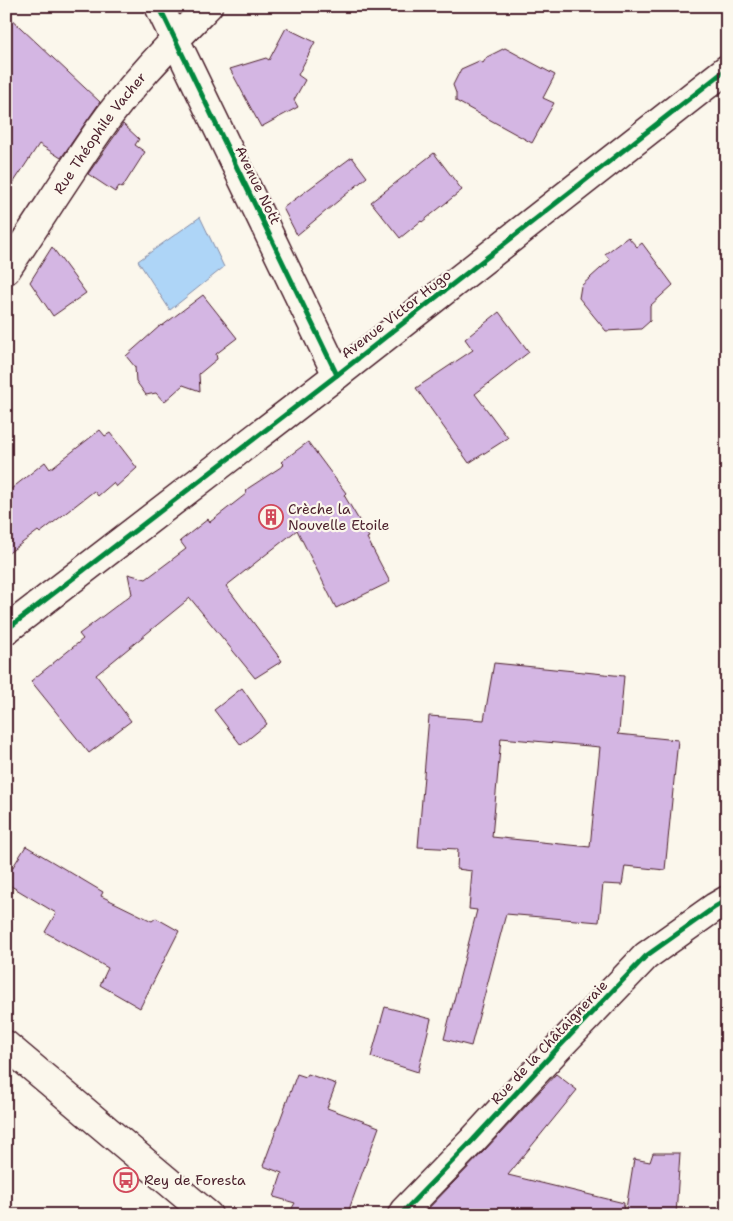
<svg xmlns="http://www.w3.org/2000/svg" width="733" height="1221" font-family="'Shantell Sans',sans-serif">
<rect width="100%" height="100%" fill="#fbf7ec"/>
<filter id="ink" filterUnits="userSpaceOnUse"><feTurbulence type="fractalNoise" baseFrequency=".02" numOctaves="2"/><feDisplacementMap in="SourceGraphic" scale="10" xChannelSelector="R" yChannelSelector="G"/><feConvolveMatrix kernelMatrix="1 2 1 2 8 2 1 2 1" color-interpolation-filters="sRGB"/></filter>
<g filter="url(#ink)">
<polygon fill="#aed5f7" stroke="#868ca5" points="200,217 224,267 170,310 138,261"/>
<g fill="#d4b6e3" stroke="#4a1f2b" fill-rule="evenodd">
<polygon points="6,14 100,102 61,158 39,144 6,194"/>
<polygon points="286,28 315,42 298,75 305,80 294,100 298,107 261,127 230,69 266,58 269,60"/>
<polygon points="505,48 555,75 543,98 554,103 532,143 456,101 456,93 453,85 461,69 479,61 483,63 487,57"/>
<polygon points="123,124 139,139 135,145 145,152 122,188 119,186 115,192 88,174"/>
<polygon points="434,153 462,190 422,222 421,221 400,238 371,202"/>
<polygon points="352,157 367,177 297,235 283,208"/>
<polygon points="628,237 637,247 642,243 673,285 650,306 650,321 641,329 606,331 579,298 581,286 610,260 605,254"/>
<polygon points="52,247 86,293 53,316 30,282"/>
<polygon points="203,295 237,338 216,354 217,359 199,374 200,391 183,385 164,402 156,393 146,395 136,381 135,367 126,356 161,325 162,326"/>
<polygon points="499,312 529,352 475,394 508,438 469,463 416,388 473,350 465,339"/>
<polygon points="100,430 105,436 110,433 137,468 116,487 113,483 98,496 94,491 40,533 38,531 6,555 6,493 45,462 50,469"/>
<polygon points="308,442 346,493 344,495 369,537 367,538 390,582 336,608 297,530 226,586 282,661 255,678 190,598 96,675 131,721 89,753 31,681 83,639 79,634 132,594 128,574 146,579 186,549 180,541 208,519 210,522 246,494 247,489 284,465 281,462"/>
<path d="M494,663l130,13 -5,56 -2,2 61,6 -13,130 -40,-4 -3,19 -19,-1 -4,38 -93,-8 -35,132 -27,-7 33,-129 -8,-1 3,-38 -15,-2 1,-20 -40,-2 11,-131 55,4zM501,738l99,9 -10,100 -98,-10z"/>
<polygon points="242,688 267,724 241,745 214,710"/>
<polygon points="26,846 103,892 101,896 152,921 156,918 179,931 140,1008 100,985 108,968 45,932 56,913 6,883 6,878"/>
<polygon points="385,1007 431,1019 418,1072 371,1057"/>
<polygon points="297,1074 306,1077 308,1074 336,1084 327,1108 379,1127 347,1215 288,1215 295,1203 274,1197 282,1173 263,1166"/>
<polygon points="556,1074 577,1090 508,1175 624,1203 623,1215 422,1215 484,1151"/>
<polygon points="653,1153 680,1153 676,1215 625,1215 634,1159 650,1162"/>
</g>
<g fill="none" stroke-linecap="round" stroke-linejoin="round">
<defs>
<g id="minor">
<polyline points="159,6 337,375"/>
<polyline points="6,630 337,375 727,69"/>
<polyline points="402,1215 404,1211 473,1140 556,1050 646,956 715,907 727,900"/>
</g>
<g id="secondary">
<path id="s1" d="M6,270c31,-46 61,-94 93,-140 31,-45 71,-85 109,-124"/>
<polyline points="6,1045 208,1215"/>
</g>
</defs>
<use href="#minor" stroke="#4a1f2b" stroke-width="31"/>
<use href="#secondary" stroke="#4a1f2b" stroke-width="31"/>
<use href="#minor" stroke="#fbf7ec" stroke-width="28"/>
<use href="#secondary" stroke="#fbf7ec" stroke-width="28"/>
<defs>
<g id="cycleway">
<polyline points="159,6 337,375"/>
<polyline points="6,630 337,375 727,69"/>
<polyline points="402,1215 404,1211 473,1140 556,1050 646,956 715,907 727,900"/>
</g>
</defs>
<use href="#cycleway" stroke="#fbf7ec" stroke-width="8"/>
<use href="#cycleway" stroke="#00873e" stroke-width="5"/>
</g>
</g>
<defs>
<symbol id="building-ring" viewBox="-11 -11 22 22"><circle r="9.5" fill="#fbf7ec" stroke="#d1495b" stroke-width="1.5"/><path d="M-4-6H4V6H1V3H-1V6H-4ZM-2.5-4.3h1.7v1.8h-1.7ZM.8-4.3h1.7v1.8H.8ZM-2.5-1h1.7V.8h-1.7ZM.8-1h1.7V.8H.8Z" fill="#d1495b"/></symbol>
<symbol id="bus-ring" viewBox="-11 -11 22 22"><circle r="9.5" fill="#fbf7ec" stroke="#d1495b" stroke-width="1.5"/><path d="M-5-6H5V4H4V6H2V4H-2V6H-4V4H-5ZM-3.5-4V0h7V-4ZM-3.5 1.2v1.5H-2V1.2ZM2 1.2v1.5H3.5V1.2Z" fill="#d1495b"/></symbol>
</defs>
<g fill-rule="evenodd">
<use href="#building-ring" x="257" y="503" width="28" height="28"/>
<use href="#bus-ring" x="112" y="1166" width="28" height="28"/>
</g>
<g text-anchor="middle" stroke-width="4.5" stroke-linejoin="round" paint-order="stroke">
<g font-size="14" fill="#4a1f2b" stroke="#fbf7ec">
<text dy="5" stroke="none"><textPath href="#s1" startOffset="166">Rue Théophile Vacher</textPath></text>
<text transform="translate(258 185) rotate(64)" y="5">Avenue Nott</text>
<text transform="translate(396 314) rotate(-38)" y="5">Avenue Victor Hugo</text>
<text transform="translate(549 1042) rotate(-47)" y="5">Rue de la Châtaigneraie</text>
</g>
<g font-size="14" fill="#4a1f2b" stroke="#fbf7ec" text-anchor="start">
<text x="288" y="514">Crèche la<tspan x="288" dy="16">Nouvelle Etoile</tspan></text>
<text x="144" y="1185">Rey de Foresta</text>
</g>
</g>
<rect width="733" height="1221" fill="none" stroke="#fbf7ec" stroke-width="25"/>
<rect x="12" y="12" width="708" height="1196" fill="none" stroke="#4a1f2b" stroke-width="2" filter="url(#ink)"/>
</svg>
